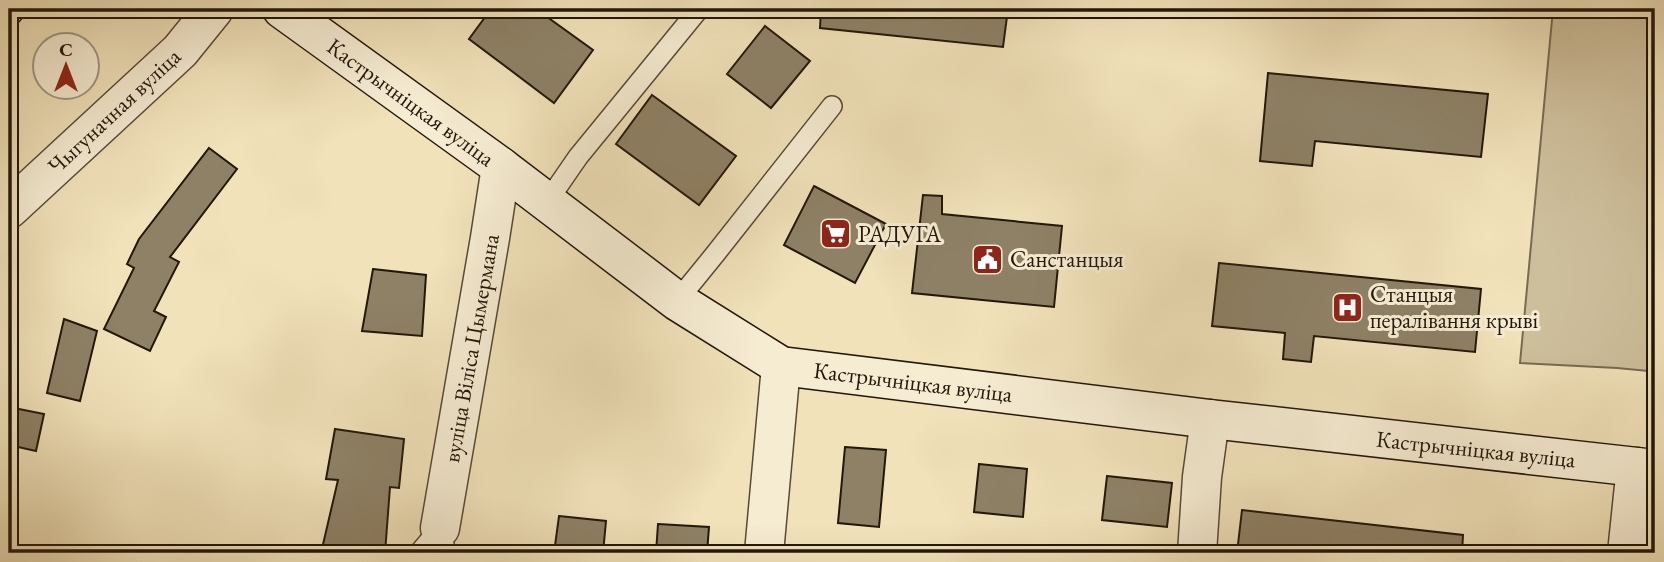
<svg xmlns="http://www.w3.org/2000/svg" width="1664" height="562" font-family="'EB Garamond',serif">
<rect width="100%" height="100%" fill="#f1e2ba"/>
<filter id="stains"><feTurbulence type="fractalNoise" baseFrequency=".00286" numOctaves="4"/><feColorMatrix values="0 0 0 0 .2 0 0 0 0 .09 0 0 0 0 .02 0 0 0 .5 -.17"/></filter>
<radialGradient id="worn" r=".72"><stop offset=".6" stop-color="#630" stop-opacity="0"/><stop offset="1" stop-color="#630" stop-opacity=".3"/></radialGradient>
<polygon fill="#cebf9c" stroke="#786b53" stroke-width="2" points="1553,9 1655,9 1655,292 1648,371 1617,368 1520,363"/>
<g fill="#8e8166" stroke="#22170a" stroke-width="2">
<polygon points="491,9 536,9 593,50 554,103 469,39"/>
<polygon points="821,9 1008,9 1003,47 820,28"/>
<polygon points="765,26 810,61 771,108 727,74"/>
<polygon points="1268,73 1488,94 1481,157 1315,141 1312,166 1260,161"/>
<polygon points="652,95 736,156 699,205 616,144"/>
<polygon points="209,148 237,169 170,257 179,262 154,311 166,317 150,351 104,329 134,268 127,264 139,239"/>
<polygon points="814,186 886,224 855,283 784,245"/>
<polygon points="923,195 942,196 942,214 1062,226 1054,307 912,293"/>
<polygon points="1219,263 1481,289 1475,352 1314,336 1311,362 1283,359 1285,333 1212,326"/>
<polygon points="373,269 426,275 422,336 362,331"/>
<polygon points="64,319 97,331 80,401 47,393"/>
<polygon points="9,407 44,414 36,451 9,445"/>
<polygon points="335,429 404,439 399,488 390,487 385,553 321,553 338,480 326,479"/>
<polygon points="845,447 886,450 879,527 838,523"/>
<polygon points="979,464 1027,469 1023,517 974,512"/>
<polygon points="1107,476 1172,483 1167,527 1102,520"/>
<polygon points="1242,510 1463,535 1462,553 1237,553"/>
<polygon points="559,516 606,521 603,553 554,553"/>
<polygon points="658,524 709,527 707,553 656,553"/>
</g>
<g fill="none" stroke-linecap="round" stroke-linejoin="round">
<defs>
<g id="lane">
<polyline points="547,202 578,157 699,9"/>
<polyline points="677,301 716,253 832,106"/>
<polyline points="440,528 446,553"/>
<polyline points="419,553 440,528"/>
</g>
<g id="street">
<polyline points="9,209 180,51 214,9"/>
<polyline points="440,528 490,238 501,167"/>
<polyline points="764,553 781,366"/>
<polyline points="1197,553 1202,477 1210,419"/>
<polyline points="1627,553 1636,467"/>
</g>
<polyline id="secondary" points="282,9 501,167 677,301 781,366 1210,419 1655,469"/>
</defs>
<use href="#lane" stroke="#564a36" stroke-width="22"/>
<use href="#street" stroke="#564a36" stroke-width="41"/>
<use href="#secondary" stroke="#22170a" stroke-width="41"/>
<use href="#lane" stroke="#f6ecd2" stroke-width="19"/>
<use href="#street" stroke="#f6ecd2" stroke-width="38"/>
<use href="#secondary" stroke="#f6ecd2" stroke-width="38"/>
<defs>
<polyline id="rail" points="9,28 26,9"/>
</defs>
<use href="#rail" stroke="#22170a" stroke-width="8"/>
<use href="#rail" stroke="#f6ecd2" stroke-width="5" stroke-dasharray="16" stroke-linecap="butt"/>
</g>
<defs>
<symbol id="supermarket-square" viewBox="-11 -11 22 22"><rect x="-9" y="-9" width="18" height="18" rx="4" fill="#8f2418" stroke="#f6ecd2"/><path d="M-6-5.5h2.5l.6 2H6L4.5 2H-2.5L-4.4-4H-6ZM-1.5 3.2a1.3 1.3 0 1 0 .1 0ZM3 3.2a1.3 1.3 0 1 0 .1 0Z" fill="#fff"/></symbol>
<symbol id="civic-square" viewBox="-11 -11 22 22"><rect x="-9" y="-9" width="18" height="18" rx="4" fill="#8f2418" stroke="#f6ecd2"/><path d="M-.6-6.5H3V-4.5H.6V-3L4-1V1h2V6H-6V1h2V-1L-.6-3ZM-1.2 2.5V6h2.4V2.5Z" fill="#fff"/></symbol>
<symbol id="hospital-square" viewBox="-11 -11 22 22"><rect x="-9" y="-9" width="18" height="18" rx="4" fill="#8f2418" stroke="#f6ecd2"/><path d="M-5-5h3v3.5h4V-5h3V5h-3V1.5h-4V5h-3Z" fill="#fff"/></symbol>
</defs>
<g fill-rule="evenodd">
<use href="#supermarket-square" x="818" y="216" width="35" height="35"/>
<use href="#civic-square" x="970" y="242" width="35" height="35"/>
<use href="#hospital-square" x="1330" y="290" width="35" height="35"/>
</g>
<g text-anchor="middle" stroke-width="6" stroke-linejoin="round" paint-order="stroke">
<g font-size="23" fill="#22170a" stroke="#f6ecd2">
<text transform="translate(411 102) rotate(36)" y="8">Кастрычніцкая вуліца</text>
<text transform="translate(114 111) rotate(-43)" y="8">Чыгуначная вуліца</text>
<text transform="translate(471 348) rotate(-80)" y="8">вуліца Віліса Цымермана</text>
<text transform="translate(913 382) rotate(7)" y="8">Кастрычніцкая вуліца</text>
<text transform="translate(1476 449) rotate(6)" y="8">Кастрычніцкая вуліца</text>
</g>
<g font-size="23" fill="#22170a" stroke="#f6ecd2" text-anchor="start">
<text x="858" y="242">РАДУГА</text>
<text x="1010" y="267">Санстанцыя</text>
<text x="1370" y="302">Станцыя<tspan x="1370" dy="26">пералівання крыві</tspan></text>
</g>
</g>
<rect width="1664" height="562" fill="none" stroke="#f1e2ba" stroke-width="35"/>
<rect x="10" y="10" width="1643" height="541" fill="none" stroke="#22170a" stroke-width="3.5"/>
<rect x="18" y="18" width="1629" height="527" fill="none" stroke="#22170a" stroke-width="2"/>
<g transform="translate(66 66)"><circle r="33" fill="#f6ecd2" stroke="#a19782" stroke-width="2"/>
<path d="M0-5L12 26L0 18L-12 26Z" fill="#8f2418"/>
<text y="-10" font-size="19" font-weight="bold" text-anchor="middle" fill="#22170a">С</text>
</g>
<rect width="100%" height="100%" filter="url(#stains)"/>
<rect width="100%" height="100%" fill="url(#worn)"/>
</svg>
